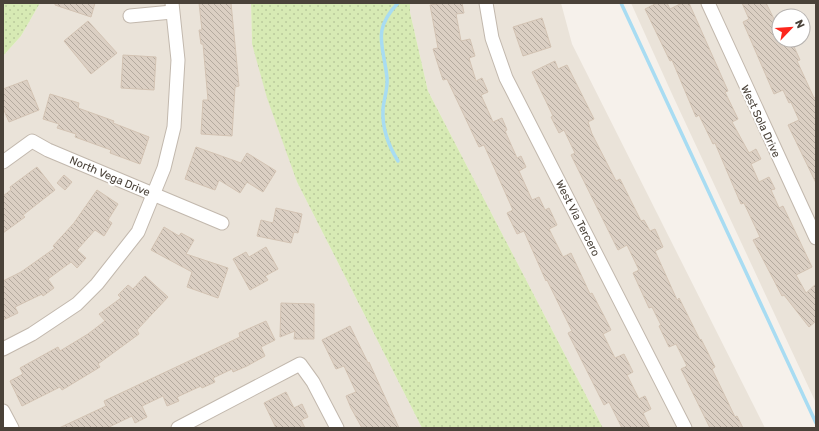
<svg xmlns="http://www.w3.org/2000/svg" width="819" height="431" font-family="Rubik,sans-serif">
<defs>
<pattern id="green-dots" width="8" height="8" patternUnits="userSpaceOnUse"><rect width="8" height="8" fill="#d7eab4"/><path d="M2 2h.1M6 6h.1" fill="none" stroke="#baca9c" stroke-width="1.8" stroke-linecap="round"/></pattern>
<pattern id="building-back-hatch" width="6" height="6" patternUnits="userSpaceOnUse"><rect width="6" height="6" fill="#dbcfc3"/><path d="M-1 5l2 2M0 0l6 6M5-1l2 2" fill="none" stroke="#b4aa9f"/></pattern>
</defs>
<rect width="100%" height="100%" fill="#f6f1eb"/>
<g fill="#eae3d9" fill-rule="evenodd">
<polygon points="40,3 251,3 252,44 297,182 422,428 3,428 3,56 21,36"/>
<polygon points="410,3 561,3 572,44 765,428 603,428 428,91 410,12"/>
<path d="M631,3h185v400l-144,-309zM779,16h24v24h-24z"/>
</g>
<g fill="url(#green-dots)">
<polygon points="3,3 40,3 21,36 3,56"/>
<polygon points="251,3 410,3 410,12 428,91 603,428 422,428 297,182 267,98 252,44"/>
</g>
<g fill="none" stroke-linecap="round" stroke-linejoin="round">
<g stroke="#a8dcf2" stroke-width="3.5">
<polyline points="621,3 816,423"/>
<path d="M398,161c-10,-16 -16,-34 -15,-52 1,-11 5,-20 4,-31 -3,-32 -16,-47 11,-75"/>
</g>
</g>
<g fill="url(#building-back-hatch)" stroke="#d3c3b3">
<polygon points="55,3 95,3 91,17 55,5"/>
<polygon points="199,3 231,3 239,86 235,87 232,136 201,134 203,100 208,100 203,44 201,44 199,30 202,30"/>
<polygon points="443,3 462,3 464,13 456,14 461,41 470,39 475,56 469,58 476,81 482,78 488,92 481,95 493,122 502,118 507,130 505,131 517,158 521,156 526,167 519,171 532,200 539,197 545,210 549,208 557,225 549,229 563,257 571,253 590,294 592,293 604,316 611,330 603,334 615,358 624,354 633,372 627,375 639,399 645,396 651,409 643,413 650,428 622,428 609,402 604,405 568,333 572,331 547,280 546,281 524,231 517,234 507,213 513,210 484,145 479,147 447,79 443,80 433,49 438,48 430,5"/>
<polygon points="657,3 667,3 670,9 682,3 689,3 728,91 725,92 738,119 732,122 749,153 756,149 761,159 751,164 759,182 769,177 775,189 771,190 779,208 783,206 812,267 796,275 806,293 816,284 816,321 809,327 784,295 782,296 753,240 760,237 744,203 741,204 715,143 713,144 699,115 696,117 672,60 670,61 645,9"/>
<polygon points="742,3 766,3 776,23 772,25 779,40 791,40 800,60 797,61 814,98 816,97 816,183 788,125 799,120 791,102 789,103 783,90 774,94 743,22 749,19"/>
<polygon points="542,18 551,47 523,56 513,27"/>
<polygon points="88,21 117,53 91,74 64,41"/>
<polygon points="123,55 156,57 154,90 121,88"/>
<polygon points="555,61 558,69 567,65 594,119 588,122 592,134 616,181 620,179 641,221 644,220 650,231 655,229 663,247 655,251 677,300 679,298 700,340 701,339 715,367 712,369 735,417 737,416 743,428 710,428 681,369 687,366 676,344 669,347 659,326 661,325 652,307 649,308 633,273 639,270 627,245 618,250 571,155 575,153 564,130 559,133 551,117 553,116 532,72"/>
<polygon points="27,80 39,110 9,122 3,108 3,89"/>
<polygon points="50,94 79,103 78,108 114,121 113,123 149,137 140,164 110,153 111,150 75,137 76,134 57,128 59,124 43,119"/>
<polygon points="196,147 241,163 247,153 276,171 263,192 247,182 240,193 219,180 215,190 185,179"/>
<polygon points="37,167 55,190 23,215 25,217 3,233 3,196 11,190 10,187"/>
<polygon points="64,175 72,182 65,190 57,183"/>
<polygon points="97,190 118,204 108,220 112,223 104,236 95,230 77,250 86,258 77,268 71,262 48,279 54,288 43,296 42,294 15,307 18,313 3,320 3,281 21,272 55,248 53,246 74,223"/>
<polygon points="276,208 302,214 298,233 294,232 291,243 257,236 261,220 273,223"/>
<polygon points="164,227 179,236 181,233 194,240 186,254 228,268 218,298 187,287 192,272 151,250"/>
<polygon points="266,247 278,269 265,276 268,280 250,290 233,259 246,252 249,257"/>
<polygon points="145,276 168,297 137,330 139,334 98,364 100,367 62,390 60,387 22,406 10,381 23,374 20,368 58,347 60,351 88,334 105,321 99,314 121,298 118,295 128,285 133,289"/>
<polygon points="281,303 314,304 314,339 294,339 295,331 280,337"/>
<polygon points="266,321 275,340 261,347 265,356 247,366 233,372 232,369 213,378 215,382 202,388 201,386 177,397 179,401 167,406 163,396 142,406 147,417 135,423 132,416 107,428 59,428 106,406 104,401 240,337 239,333"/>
<polygon points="350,326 368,363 369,362 399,428 362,428 351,408 346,396 356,392 344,366 336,369 322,340"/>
<polygon points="286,392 294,408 302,404 308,417 301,420 305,428 276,428 264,403"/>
</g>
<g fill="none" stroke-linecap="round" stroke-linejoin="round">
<defs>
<g id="street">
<polyline points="486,3 492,38 506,78 685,428"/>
<polyline points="708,3 816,238"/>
<polyline points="130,16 172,12"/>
<polyline points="3,162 32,141 48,150 222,223"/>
<polyline points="3,349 32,334 77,304 97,284 138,232 164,168 174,127 178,60 172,3"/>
<polyline points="3,411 12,428"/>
<polyline points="178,428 300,364 313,382 337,428"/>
</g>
</defs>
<use href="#street" stroke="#c2b8ad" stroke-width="15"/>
<use href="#street" stroke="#fff" stroke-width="13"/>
</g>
<g text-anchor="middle" stroke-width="4" stroke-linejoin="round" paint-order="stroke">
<g font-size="11" fill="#4a4239" stroke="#fff">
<text transform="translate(761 121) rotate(65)" y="4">West Sola Drive</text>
<text transform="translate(110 176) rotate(23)" y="4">North Vega Drive</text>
<text transform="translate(578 218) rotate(63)" y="4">West Via Tercero</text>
</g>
</g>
<rect width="819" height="431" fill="none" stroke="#4a4239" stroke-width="8"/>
<g transform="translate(791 28) rotate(65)"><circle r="19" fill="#ffffff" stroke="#b7b3b0"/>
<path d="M0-3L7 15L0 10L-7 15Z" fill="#fc261d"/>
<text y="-6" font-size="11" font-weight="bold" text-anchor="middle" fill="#4a4239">N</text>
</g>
</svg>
